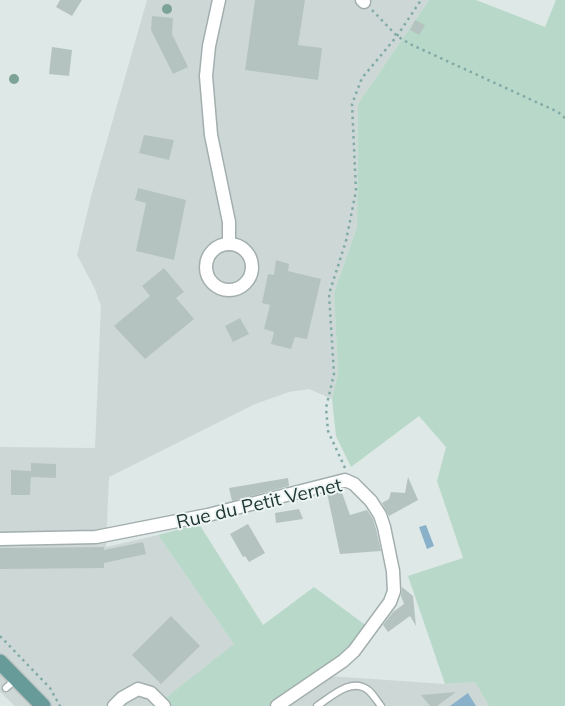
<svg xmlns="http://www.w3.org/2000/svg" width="565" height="706" font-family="Mulish,sans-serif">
<rect width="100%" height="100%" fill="#dee8e6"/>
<g fill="#cdd8d6">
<polygon points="147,0 429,0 358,104 357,227 334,293 338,373 332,399 309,389 289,392 255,404 109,477 106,547 158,535 235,645 163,700 169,706 15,706 0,692 0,447 95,448 101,306 95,289 77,255 92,193"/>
<polygon points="314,675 445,684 475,682 489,706 269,706"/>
</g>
<g fill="#b8d8c9">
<polygon points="429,0 476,0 545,27 556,0 565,0 565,706 489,706 475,682 445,684 408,576 463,558 437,481 446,447 419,416 351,467 336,436 332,399 338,373 334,293 357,227 358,104"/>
<polygon points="199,524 263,625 314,587 368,627 345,652 314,675 269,706 169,706 163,700 234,644 158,535"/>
</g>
<g fill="#89b1ca">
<polygon points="426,525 434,546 427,549 419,527"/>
<polygon points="468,693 476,706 450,706"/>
</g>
<g fill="#b4c3c0">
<polygon points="60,0 82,0 72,16 56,7"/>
<polygon points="255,0 305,0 298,45 322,48 318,80 245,70"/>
<polygon points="152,16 173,18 172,34 188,67 173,74 151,30"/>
<polygon points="415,20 425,25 419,35 410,30"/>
<polygon points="52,47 72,50 69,76 49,74"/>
<polygon points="144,135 174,140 169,160 139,153"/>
<polygon points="138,188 186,200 174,260 136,251 146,203 135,200"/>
<polygon points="276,260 289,264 288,271 321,279 307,339 295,337 291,349 271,344 274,332 264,329 270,305 262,303 268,274 274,275"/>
<polygon points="164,268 184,292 176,298 194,319 145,359 114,326 150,296 142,286"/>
<polygon points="240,318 249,334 233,342 225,326"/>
<polygon points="31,463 56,464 56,478 31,477 31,474 30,495 11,495 11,470 31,471"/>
<polygon points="408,477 418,500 389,516 382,503 389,499 391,492 405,493"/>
<polygon points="288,478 289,486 232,501 229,488"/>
<polygon points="341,490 350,515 367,510 373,519 376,529 381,551 340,554 327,493"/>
<polygon points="299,509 303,519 276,523 275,513"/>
<polygon points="248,524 265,553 249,562 245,556 243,557 230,534"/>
<polygon points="143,542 146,554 104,563 104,568 0,569 0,548 104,547 104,550"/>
<polygon points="402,587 413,596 416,626 410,616 388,632 383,625 393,612 404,604 401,596"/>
<polygon points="171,616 200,646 161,684 132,655"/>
<polygon points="456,692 437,706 430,706 421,695"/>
</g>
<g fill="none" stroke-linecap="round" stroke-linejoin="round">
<defs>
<g id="lane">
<polyline points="6,688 16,679"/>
<path d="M317,706c14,-9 34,-29 51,-16 5,4 9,11 13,16"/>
</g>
<g id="street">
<polyline points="219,0 209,46 206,76 211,135 229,222 229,244"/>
<polyline points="362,0 364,2"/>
<circle cx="229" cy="267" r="23"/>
<polyline points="0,539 96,537 208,515 345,480 354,484 371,501 380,515 384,527 393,571 394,591 390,602 354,651 343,661 277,706"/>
<polyline points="114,706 122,698 138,689 151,693 164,706"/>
</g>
<polyline id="primary" points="0,662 43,706"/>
</defs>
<use href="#lane" stroke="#a2afae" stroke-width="9"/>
<use href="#street" stroke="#a2afae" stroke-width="15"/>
<use href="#primary" stroke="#bcc3c3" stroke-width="18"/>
<g stroke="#81aaa7" stroke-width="2.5" stroke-dasharray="2.5 4" stroke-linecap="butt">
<polyline points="372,10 397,36 410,44 558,112 565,118"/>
<polyline points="345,468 328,431 326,408 334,374 329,294 346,241 356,191 352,104 362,78 397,36 421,0"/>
<polyline points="0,636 50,688 60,706"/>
</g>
<use href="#lane" stroke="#fff" stroke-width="6"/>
<use href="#street" stroke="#fff" stroke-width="12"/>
<use href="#primary" stroke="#669b9a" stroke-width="15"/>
</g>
<g fill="#7da396">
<circle cx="167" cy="9" r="5"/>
<circle cx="14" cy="79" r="5"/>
</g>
<g text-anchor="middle" stroke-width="4" stroke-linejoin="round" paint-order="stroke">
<g font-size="19" fill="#213736" stroke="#eef6f4">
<text transform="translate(259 503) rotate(-13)" y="7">Rue du Petit Vernet</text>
</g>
</g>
</svg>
